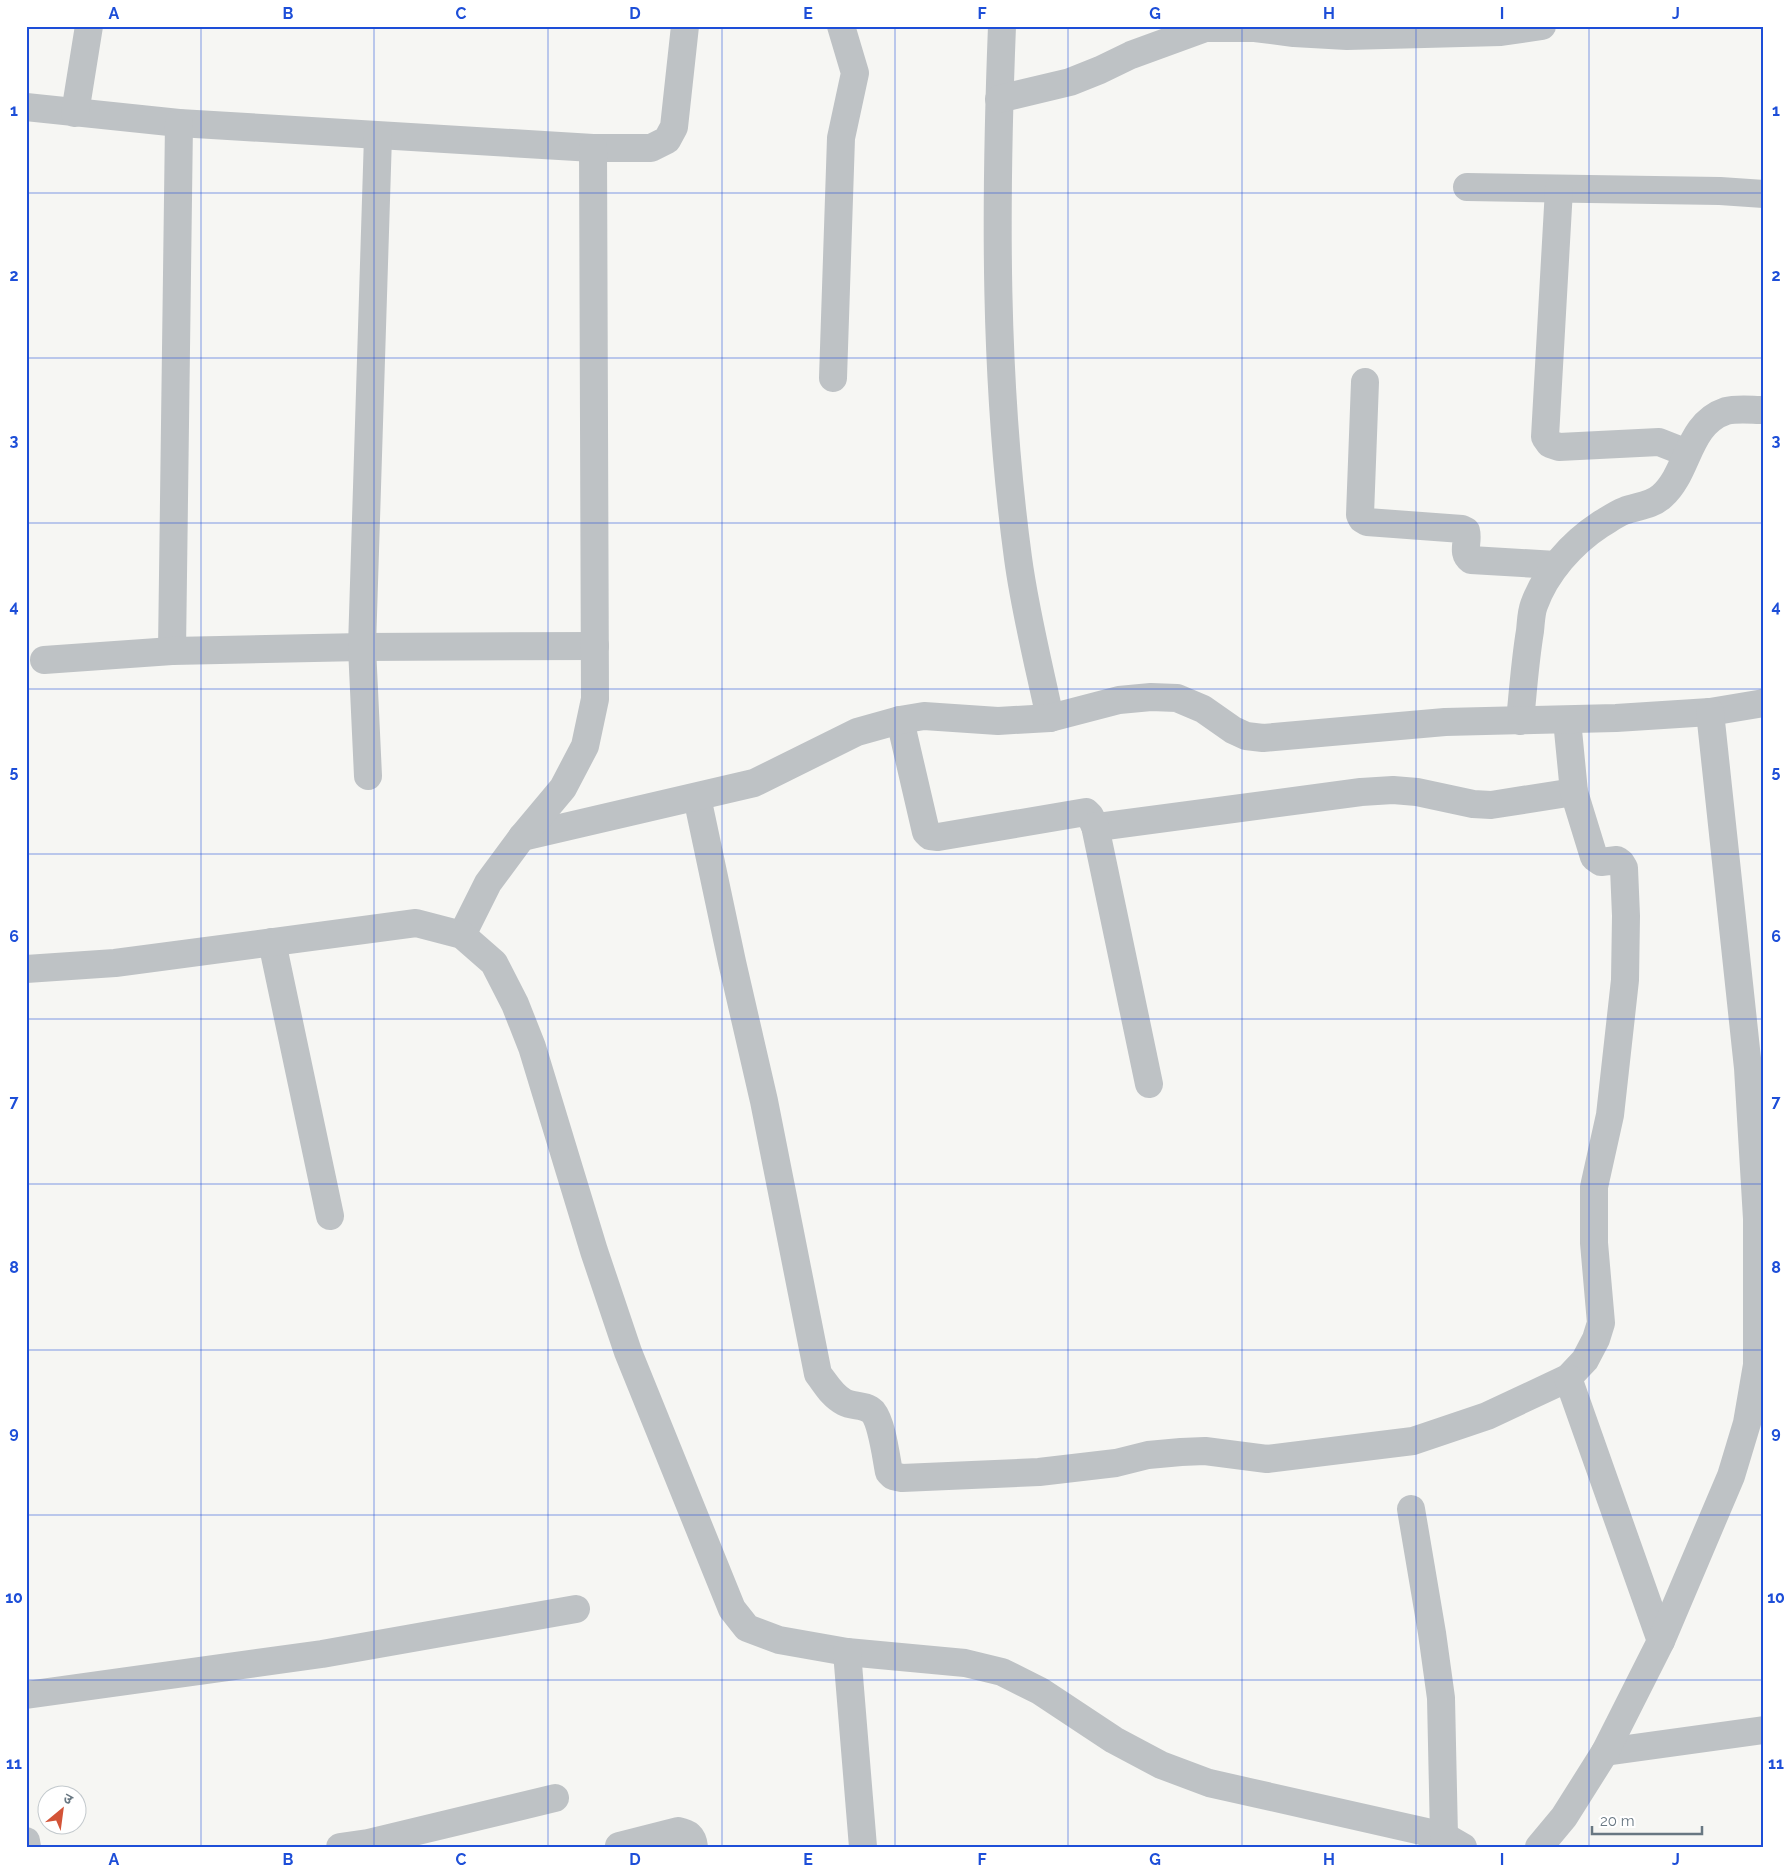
<svg xmlns="http://www.w3.org/2000/svg" width="1790" height="1873" font-family="Raleway,'Noto Sans Devanagari',sans-serif">
<rect width="100%" height="100%" fill="#f6f6f3"/>
<g fill="none" stroke-linecap="round" stroke-linejoin="round">
<g stroke="#bec2c5" stroke-width="28">
<path d="M1002,26c-7,179 -8,355 16,532 7,53 21,108 32,160"/>
<polyline points="999,99 1070,82 1100,70 1131,55 1205,28 1255,28 1294,33 1347,36 1501,32 1542,26"/>
<polyline points="26,107 179,123 593,148 651,148 667,140 674,127 685,26"/>
<polyline points="75,113 89,26"/>
<polyline points="1467,187 1720,191 1764,194"/>
<polyline points="1559,189 1545,437 1550,444 1559,447 1659,442 1687,453"/>
<polyline points="833,378 841,138 855,73 841,26"/>
<path d="M1365,382l-5,133 2,4 5,3 95,7 4,2c3,11 -5,22 5,29l85,5"/>
<polyline points="172,651 179,123"/>
<polyline points="44,660 172,651 362,647 595,646"/>
<polyline points="900,720 926,832 930,836 938,837 1086,812 1090,816 1095,826 1098,827 1361,792 1393,790 1417,792 1473,804 1491,805 1574,792"/>
<path d="M1520,721c3,-30 5,-60 10,-90 1,-9 1,-18 4,-26 12,-33 38,-62 67,-81 7,-4 15,-10 23,-13 13,-5 27,-5 38,-15 27,-24 25,-72 64,-85 11,-3 26,-1 38,-1"/>
<polyline points="368,776 362,647 378,136"/>
<path d="M697,797l35,165 32,139 54,273c8,10 14,22 26,28 9,5 21,2 29,10 9,11 13,45 16,60l4,4 9,2 137,-6 77,-9 32,-8 33,-3 24,-1 62,8 146,-18 74,-25 81,-38 17,-18 11,-21 5,-16 -7,-80v-56l16,-72 15,-135 1,-64 -2,-48 -3,-5 -4,-3 -16,2 -7,-5 -20,-65 -7,-72"/>
<polyline points="1095,826 1149,1084"/>
<polyline points="522,837 754,783 857,732 900,720 924,716 998,721 1050,718 1119,700 1151,697 1177,698 1203,709 1233,730 1246,736 1263,738 1445,722 1616,718 1710,712 1764,703"/>
<polyline points="462,935 488,883 522,837 563,788 585,746 595,699 593,148"/>
<polyline points="272,942 330,1216"/>
<polyline points="26,969 115,963 416,923 462,935 494,963 515,1004 532,1047 594,1251 628,1352 732,1609 747,1628 779,1640 847,1652 965,1663 1002,1672 1040,1691 1114,1740 1161,1765 1209,1783 1444,1836 1463,1847"/>
<polyline points="1568,1378 1661,1641"/>
<polyline points="1411,1509 1432,1633 1441,1698 1444,1836"/>
<polyline points="847,1652 863,1847"/>
<polyline points="26,1695 322,1654 576,1609"/>
<polyline points="1605,1752 1764,1730"/>
<polyline points="26,1841 27,1847"/>
<path d="M619,1846l59,-15c10,2 15,5 16,16"/>
<polyline points="340,1847 368,1843 555,1798"/>
<polyline points="1539,1847 1564,1817 1605,1752 1661,1641 1731,1476 1747,1423 1757,1365 1757,1219 1748,1068 1710,712"/>
</g>
</g>
<path fill="none" stroke="#1d4ed8" stroke-width="1" stroke-opacity="0.55" d="M201,26v1821M374,26v1821M548,26v1821M722,26v1821M895,26v1821M1068,26v1821M1242,26v1821M1416,26v1821M1589,26v1821M26,193h1738M26,358h1738M26,523h1738M26,689h1738M26,854h1738M26,1019h1738M26,1184h1738M26,1350h1738M26,1515h1738M26,1680h1738"/>
<rect width="1790" height="1873" fill="none" stroke="#ffffff" stroke-width="55"/>
<g transform="translate(62 1810) rotate(29)"><circle r="24" fill="#ffffff" stroke="#c3c9cd"/>
<path d="M0-4L9 19L0 12L-9 19Z" fill="#d35337"/>
<text y="-8" font-size="14" font-weight="bold" text-anchor="middle" fill="#687782">उ</text>
</g>
<path d="M1592 1826v8h110v-8" fill="none" stroke="#687782" stroke-width="2.5"/>
<text x="1600" y="1826" font-size="15" fill="#687782" stroke="#ffffff" stroke-width="4" paint-order="stroke">20 m</text>
<rect x="28" y="28" width="1734" height="1818" fill="none" stroke="#1d4ed8" stroke-width="2"/>
<g font-size="16" text-anchor="middle" font-weight="bold" fill="#1d4ed8">
<text x="114" y="19">A</text>
<text x="288" y="19">B</text>
<text x="461" y="19">C</text>
<text x="635" y="19">D</text>
<text x="808" y="19">E</text>
<text x="982" y="19">F</text>
<text x="1155" y="19">G</text>
<text x="1329" y="19">H</text>
<text x="1502" y="19">I</text>
<text x="1676" y="19">J</text>
<text x="14" y="116">1</text>
<text x="1776" y="116">1</text>
<text x="14" y="281">2</text>
<text x="1776" y="281">2</text>
<text x="14" y="446">3</text>
<text x="1776" y="446">3</text>
<text x="14" y="612">4</text>
<text x="1776" y="612">4</text>
<text x="14" y="777">5</text>
<text x="1776" y="777">5</text>
<text x="14" y="942">6</text>
<text x="1776" y="942">6</text>
<text x="14" y="1107">7</text>
<text x="1776" y="1107">7</text>
<text x="14" y="1273">8</text>
<text x="1776" y="1273">8</text>
<text x="14" y="1438">9</text>
<text x="1776" y="1438">9</text>
<text x="14" y="1603">10</text>
<text x="1776" y="1603">10</text>
<text x="14" y="1769">11</text>
<text x="1776" y="1769">11</text>
<text x="114" y="1865">A</text>
<text x="288" y="1865">B</text>
<text x="461" y="1865">C</text>
<text x="635" y="1865">D</text>
<text x="808" y="1865">E</text>
<text x="982" y="1865">F</text>
<text x="1155" y="1865">G</text>
<text x="1329" y="1865">H</text>
<text x="1502" y="1865">I</text>
<text x="1676" y="1865">J</text>
</g>
</svg>
